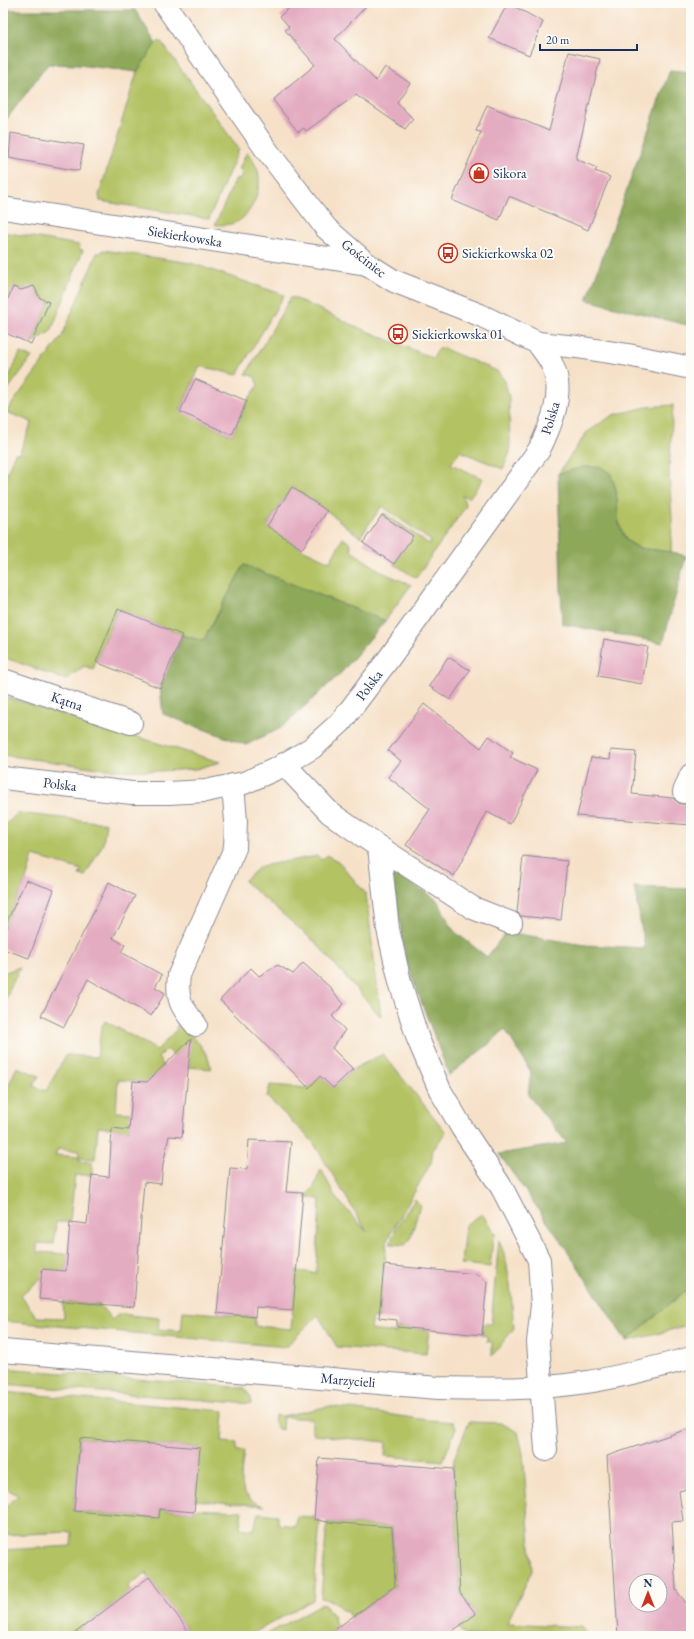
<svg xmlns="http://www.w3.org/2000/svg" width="694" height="1639" font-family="'EB Garamond',serif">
<rect width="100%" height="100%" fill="#fdfcf7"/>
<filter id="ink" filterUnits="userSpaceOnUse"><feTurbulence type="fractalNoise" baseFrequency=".025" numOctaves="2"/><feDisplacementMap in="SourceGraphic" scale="8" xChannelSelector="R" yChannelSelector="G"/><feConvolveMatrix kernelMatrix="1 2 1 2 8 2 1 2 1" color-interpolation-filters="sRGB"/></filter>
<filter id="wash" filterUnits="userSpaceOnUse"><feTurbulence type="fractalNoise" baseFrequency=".012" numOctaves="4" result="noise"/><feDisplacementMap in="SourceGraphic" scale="16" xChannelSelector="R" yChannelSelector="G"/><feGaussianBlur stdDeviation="0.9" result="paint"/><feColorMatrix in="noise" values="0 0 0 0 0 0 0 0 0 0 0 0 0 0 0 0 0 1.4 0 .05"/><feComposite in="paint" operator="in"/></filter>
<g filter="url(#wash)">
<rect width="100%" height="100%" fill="#f6e1c8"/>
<g fill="#b3c264" stroke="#677861" fill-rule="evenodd">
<polygon points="160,40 239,149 209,219 100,201 99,195 137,72 156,43"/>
<path d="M247,152c4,6 9,12 11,19 5,17 -6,43 -21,51 -7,3 -15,3 -22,3l21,-47 3,2 4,-9 -4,-2z"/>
<path d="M3,232l76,13 1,5h3l-32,81 -20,13 18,-42 -9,-4 -3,-7c-9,-4 -15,-1 -24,-4l-10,23z"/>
<polygon points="103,250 191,263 284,295 237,375 200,366 180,411 232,435 247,401 258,386 255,377 246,374 291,297 306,303 357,327 433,358 438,350 442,348 497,371 505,381 509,398 510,452 503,469 460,451 451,464 483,479 469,498 462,495 466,506 416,578 394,564 412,536 382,515 384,513 429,544 431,541 382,506 360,537 327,511 292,487 267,525 302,549 330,562 343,538 351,544 351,551 384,573 411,585 385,621 244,565 203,641 182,635 118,609 93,669 84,666 66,680 3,657 3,483 15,453 19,454 32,422 6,412 62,336 97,253 101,253"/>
<polygon points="20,353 32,357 3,396 3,390"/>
<path d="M673,405l-4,68 3,46 -1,33c-10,-1 -21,-2 -31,-4 -24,-3 -22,-40 -24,-58l-33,-23 -25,7 29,-42 26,-17 34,-8z"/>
<polygon points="3,696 220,762 196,769 160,771 113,770 3,755"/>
<polygon points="18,813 106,823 103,844 85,876 79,875 82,870 33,856 26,880 3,930 3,827"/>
<polygon points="327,855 339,862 366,894 381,1017 315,942 244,881 261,866 317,856 322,860"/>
<polygon points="20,967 3,1005 3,973"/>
<path d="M105,1021l52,29 20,-21 -1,-2 3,-4c14,14 29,26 32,46l-23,-2 -11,-14 -3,3 -7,-7 -9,9 6,7 -8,9 -1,7 -9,-1 -1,2 -27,-2 -2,32 15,1 -2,17 -31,-3 -3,32 -16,-1v3l13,1v13h-17l-5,47h-14l-2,22 -17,-1v9l31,2 -2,17 -25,7 -20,18 16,21 27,1 -1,-16 37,3 12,15 6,-6 41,4 -1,11 23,2 2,-20 72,6v9l36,3 5,-58 20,2 4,-74 -15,-1 9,-11 7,-18 15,29 31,34 -54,-90 -46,-45 3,-12 39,3 11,-12 13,12 20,-19 30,-15 63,78 -13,18 -2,13 -44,77 -8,78 -6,-1 -2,13 25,3 1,-6 32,3 -3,24 -89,-7 -19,-32 -32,32 -283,-26v-224l14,-30 22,9 -6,10 13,5 20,-36 31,2 4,-29zM58,1149l21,2v6l-24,-2z"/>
<polygon points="415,1199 420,1205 410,1240 405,1245 390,1244 396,1228"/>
<polygon points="482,1214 496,1235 493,1238 490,1267 461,1264 465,1225"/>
<path d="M499,1240c12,28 12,59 15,88l-22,28v-14l-5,-1v-5l-5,-1 1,-11h8z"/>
<polygon points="691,1286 691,1324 657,1334 626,1341"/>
<polygon points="3,1368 244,1388 251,1397 251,1404 3,1384"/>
<path d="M3,1392l221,19 -2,31 15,1v8h7c-3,24 -9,46 20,55l-69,-6 4,-52 -119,-10 -6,73 84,7 2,-9 34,3 1,-3 47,2 -2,17 14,2 4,-17 20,2v9l18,2 1,-10 17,1v4h6l-7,79 -65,36h-56l-46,-63 -18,13 3,5 -53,39 4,6h-79v-86l68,-4 1,-14 -69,3v-24l15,-16 -15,-8z"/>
<polygon points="330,1406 427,1420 454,1422 456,1428 443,1461 385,1456 386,1442 314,1435 314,1432 312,1431 312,1419 283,1417 282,1430 278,1429 274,1423 275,1415 282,1416"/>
<polygon points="469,1422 501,1423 518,1432 523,1453 532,1571 507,1623 582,1627 589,1636 465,1636 458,1627 476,1614 460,1593 453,1469 454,1458"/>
<polygon points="327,1522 392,1527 395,1586 351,1618 345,1610 343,1611 335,1602 321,1598"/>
<polygon points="321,1604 326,1606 334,1617 333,1619 338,1627 326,1636 264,1636"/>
</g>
<g fill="#8ea85a" stroke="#546c5c">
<polygon points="3,10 135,10 156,43 137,72 78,65 48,64 3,124"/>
<polygon points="670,70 691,72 691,326 587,300"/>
<polygon points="583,467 601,467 611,474 616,490 619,524 626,540 639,548 671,552 686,556 663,643 562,624 558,474"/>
<polygon points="244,565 385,621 341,673 281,728 246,745 163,714 160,688 182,635 203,641"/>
<polygon points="392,871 437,900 454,931 487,957 506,932 585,945 645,948 634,887 691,889 691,1286 626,1341 565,1247 499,1154 567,1143 528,1095 531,1072 505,1029 489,1044 449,1075 406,961"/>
</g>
<g id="blocks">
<g fill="#e4acc1" fill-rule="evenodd">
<polygon points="295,3 369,3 335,39 376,81 385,67 410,83 397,102 413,119 405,129 356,95 306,131 304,128 298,132 273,100 315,65 285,30 289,27 280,16"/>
<polygon points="508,3 543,22 529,55 489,38"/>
<polygon points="569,52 600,59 576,159 597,168 595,171 610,177 588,230 509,196 499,220 452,200 481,132 476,131 487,105 549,131"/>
<polygon points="11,133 84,145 79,171 9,158"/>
<polygon points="34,286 40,298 49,302 31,344 3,332 3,310 13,287 21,290"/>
<polygon points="195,379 247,401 232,435 180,412"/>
<polygon points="292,487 327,511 302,549 267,526"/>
<polygon points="382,515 413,536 394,564 363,543"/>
<polygon points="118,609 182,635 160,688 96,662"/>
<polygon points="604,639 648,647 642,684 598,676"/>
<polygon points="448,657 470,670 450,700 429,686"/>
<polygon points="424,704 481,748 489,736 513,753 510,757 537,770 510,824 487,812 454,876 406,845 430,809 388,777 401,761 388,751"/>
<polygon points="611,750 636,752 632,794 673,798 680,804 685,804 691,802 691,825 577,816 591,757 610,759"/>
<polygon points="523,856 567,861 561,920 521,916 517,912"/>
<polygon points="26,880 54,890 29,958 3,949 3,930"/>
<polygon points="109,882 135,896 113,938 125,945 121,952 162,975 155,987 165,993 151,1016 88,979 64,1027 41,1016"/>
<polygon points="303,963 333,990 332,991 344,1004 332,1016 345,1030 332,1048 353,1069 333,1088 320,1076 309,1088 220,1000 251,968 259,976 278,965 293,974"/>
<polygon points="191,1039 182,1137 169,1136 163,1165 161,1184 144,1182 134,1307 39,1299 42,1269 66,1271 70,1222 87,1224 92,1175 109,1177 112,1128 129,1130 133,1081 147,1082"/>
<polygon points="249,1140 291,1142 286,1192 303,1193 293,1310 256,1307 255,1317 217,1313 230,1168 247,1169"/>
<polygon points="384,1265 477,1274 487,1282 482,1335 397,1327 397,1320 379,1318"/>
<path d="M691,1428v60l-12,3 4,30 -11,1 4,68 15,19v27h-73l-11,-180zM636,1581h24v24h-24z"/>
<polygon points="80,1438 200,1448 194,1512 160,1509 159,1518 74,1511"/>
<polygon points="319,1458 453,1469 460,1593 476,1614 446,1636 326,1636 395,1586 394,1559 392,1527 327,1522 314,1519"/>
<polygon points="149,1577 192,1636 71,1636"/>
</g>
</g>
</g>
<g filter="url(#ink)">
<use href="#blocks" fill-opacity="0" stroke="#888893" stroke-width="1"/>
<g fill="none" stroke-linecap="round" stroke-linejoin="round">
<defs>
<g id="minor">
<polyline points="164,3 265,148 326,228 367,264 394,281 480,315 538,343 577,347 628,355 691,368"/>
<polyline points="3,208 367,264"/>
<polyline points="3,680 131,723"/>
<polyline points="284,764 330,813 379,847 388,929 400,982 418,1039 440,1090 462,1128 502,1188 539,1260 542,1305 538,1342 546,1450"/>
<path d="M3,778l129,15h37l36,-2 39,-8 34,-15 34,-20 29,-26 49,-65 149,-207c12,-25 26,-56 14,-83 -3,-9 -10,-16 -15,-24"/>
<polyline points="684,792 691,775"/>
<polyline points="379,847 473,908 511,923"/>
<path d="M196,1025c-15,-18 -20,-26 -17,-50l56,-127 1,-27 -3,-36"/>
<path d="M3,1351l435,37c49,1 100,2 149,-6 35,-5 70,-15 104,-24"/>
</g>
</defs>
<use href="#minor" stroke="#888893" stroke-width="24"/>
<use href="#minor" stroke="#fff" stroke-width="22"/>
</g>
</g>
<defs>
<symbol id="shop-ring" viewBox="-11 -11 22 22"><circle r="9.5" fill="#fdfcf7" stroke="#c8321e" stroke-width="1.5"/><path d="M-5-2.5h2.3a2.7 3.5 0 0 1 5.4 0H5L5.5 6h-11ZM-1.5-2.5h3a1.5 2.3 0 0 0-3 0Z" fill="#c8321e"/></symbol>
<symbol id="bus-ring" viewBox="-11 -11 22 22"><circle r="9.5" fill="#fdfcf7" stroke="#c8321e" stroke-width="1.5"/><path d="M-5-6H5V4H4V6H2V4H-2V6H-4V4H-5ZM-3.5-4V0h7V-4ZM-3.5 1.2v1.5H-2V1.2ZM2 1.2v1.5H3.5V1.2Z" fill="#c8321e"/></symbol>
</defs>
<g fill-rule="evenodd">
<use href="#shop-ring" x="468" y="162" width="22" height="22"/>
<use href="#bus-ring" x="437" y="242" width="22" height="22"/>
<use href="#bus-ring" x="387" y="323" width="22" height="22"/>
</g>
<g text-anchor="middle" stroke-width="3.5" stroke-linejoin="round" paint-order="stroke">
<g font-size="14" fill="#1b2f5e" stroke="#fdfcf7" text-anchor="start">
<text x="493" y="178">Sikora</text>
<text x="462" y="258">Siekierkowska 02</text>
<text x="412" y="339">Siekierkowska 01</text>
</g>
<g font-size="14" fill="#1b2f5e" stroke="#fdfcf7">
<text transform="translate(185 236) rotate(9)" y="5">Siekierkowska</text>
<text transform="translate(364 258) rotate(38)" y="5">Gościniec</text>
<text transform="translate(550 418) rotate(-73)" y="5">Polska</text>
<text transform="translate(369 685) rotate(-53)" y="5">Polska</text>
<text transform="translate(67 701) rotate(19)" y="5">Kątna</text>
<text transform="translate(60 784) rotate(7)" y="5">Polska</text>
<text transform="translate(348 1380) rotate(5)" y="5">Marzycieli</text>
</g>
</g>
<rect width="694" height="1639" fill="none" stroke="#fdfcf7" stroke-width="16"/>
<g transform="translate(648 1593)"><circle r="19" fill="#fdfcf7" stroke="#a3aaba"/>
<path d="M0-3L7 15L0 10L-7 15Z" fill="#c8321e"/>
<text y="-6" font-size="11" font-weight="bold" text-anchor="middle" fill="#1b2f5e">N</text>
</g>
<path d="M540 44v6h97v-6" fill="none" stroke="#1b2f5e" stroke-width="2"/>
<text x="546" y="44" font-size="12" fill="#1b2f5e" stroke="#fdfcf7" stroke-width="3" paint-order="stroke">20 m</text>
</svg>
